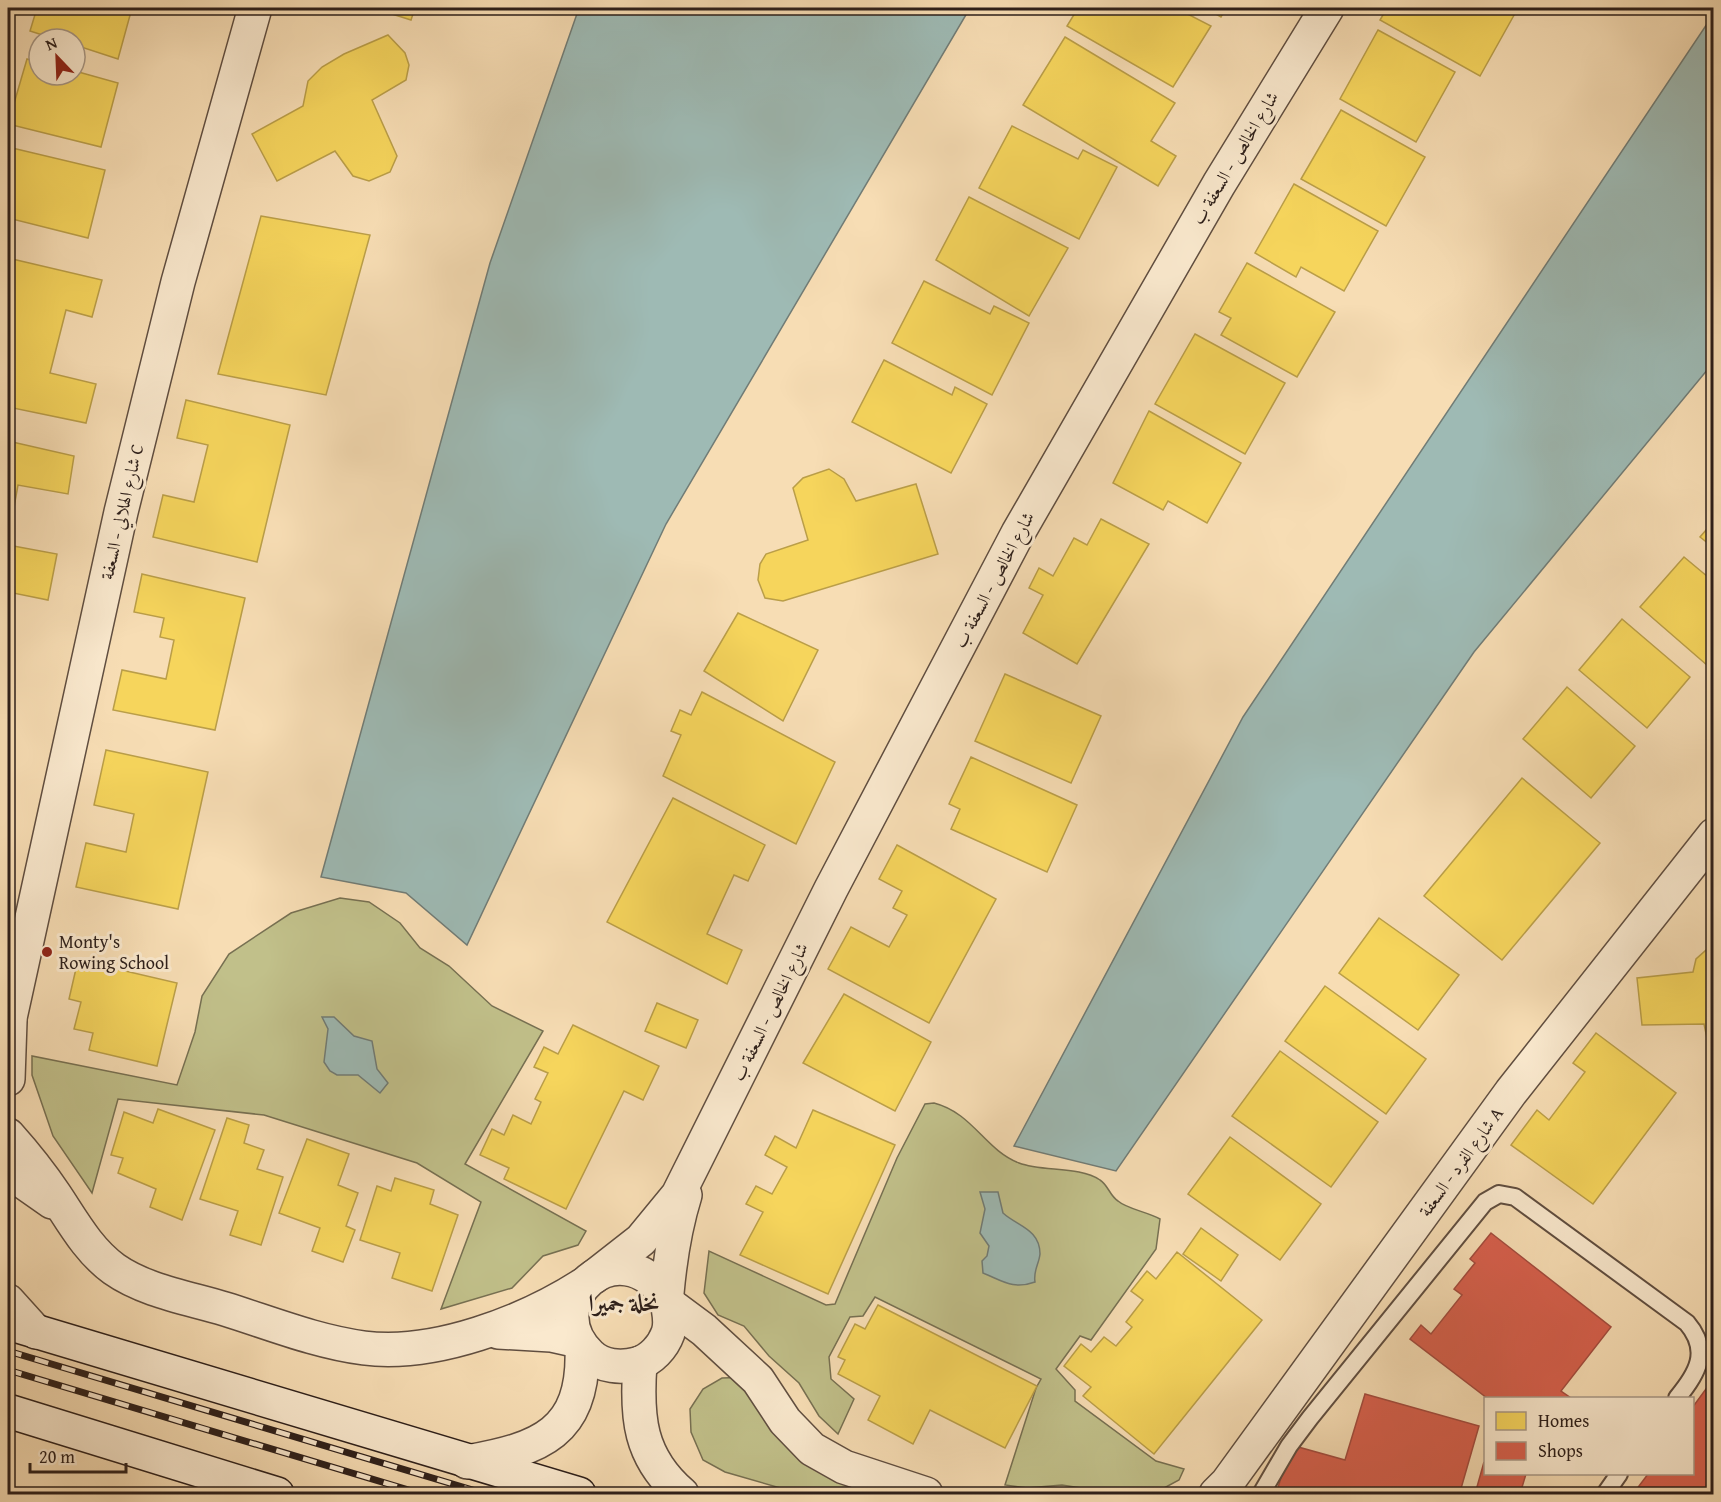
<svg xmlns="http://www.w3.org/2000/svg" width="1721" height="1502" font-family="'Gentium Book Plus',Amiri,serif">
<rect width="100%" height="100%" fill="#f7ddb4"/>
<filter id="stains"><feTurbulence type="fractalNoise" baseFrequency=".00333" numOctaves="4"/><feColorMatrix values="0 0 0 0 .2 0 0 0 0 .09 0 0 0 0 .02 0 0 0 .5 -.17"/></filter>
<radialGradient id="worn" r=".72"><stop offset=".6" stop-color="#630" stop-opacity="0"/><stop offset="1" stop-color="#630" stop-opacity=".3"/></radialGradient>
<g fill="#c1c08a" stroke="#777052" stroke-width="1.5">
<polygon points="340,898 369,902 400,923 420,948 449,966 492,1006 543,1031 465,1164 586,1231 578,1245 543,1256 512,1288 441,1309 481,1202 417,1163 264,1115 118,1099 92,1193 53,1136 32,1075 32,1056 177,1085 195,1032 202,996 229,954 291,913"/>
<path d="M934,1103c39,10 51,47 85,60 23,9 60,3 81,17 8,5 10,16 18,21 9,8 30,11 42,18l-4,30 -65,91 -11,-4 -24,33 19,21v11l81,60 28,8 -5,11 -26,14h-58l-8,-5 -25,-4 -35,3 -22,-3 31,-97 5,-9 -166,-82 -12,19 -13,1 -21,40 2,22 23,20 -16,35 -19,-18 -20,-33 -30,-27 -25,-30 -26,-11 -14,-22 5,-42 117,54 9,-1 62,-146 28,-54z"/>
<path d="M753,1377c26,32 74,105 112,117h-64l-76,-22 -22,-12 -12,-28 -1,-23 13,-20 19,-11z"/>
</g>
<g fill="#9ebab4" stroke="#717c76" stroke-width="1.5">
<polygon points="579,8 970,8 666,524 467,945 406,893 321,877 490,263"/>
<polygon points="1713,15 1713,363 1474,652 1116,1171 1014,1146 1243,717"/>
<polygon points="322,1017 334,1017 354,1036 372,1041 377,1069 388,1083 380,1093 358,1075 337,1075 330,1071 324,1062 328,1029"/>
<path d="M980,1192h18l5,21c14,13 37,16 37,41 -1,10 -7,17 -5,28 -22,8 -32,-1 -52,-9l-1,-12 5,-5 2,-10 -9,-13 5,-24z"/>
</g>
<g fill="#f6d55c" stroke="#ba9e48" stroke-width="1.5">
<polygon points="37,8 132,8 118,59 75,45 75,39 55,39 30,31"/>
<polygon points="373,8 415,8 411,20"/>
<polygon points="1078,8 1176,8 1211,26 1173,87 1067,26"/>
<polygon points="1205,8 1226,8 1221,17"/>
<polygon points="1387,8 1518,8 1480,76 1380,20"/>
<polygon points="1378,30 1455,72 1416,142 1340,99"/>
<polygon points="388,35 405,53 409,65 406,80 372,100 397,156 390,172 369,181 353,176 335,151 277,181 252,134 303,106 308,81 322,67 344,54"/>
<polygon points="1065,37 1175,103 1151,141 1176,156 1158,186 1023,105"/>
<polygon points="27,59 39,62 39,75 75,75 75,71 118,83 101,147 8,124"/>
<polygon points="1341,110 1425,157 1386,226 1301,179"/>
<polygon points="1012,126 1078,159 1083,150 1117,167 1079,239 979,188"/>
<polygon points="8,147 105,170 88,238 8,218"/>
<polygon points="1294,184 1378,231 1344,291 1301,267 1296,277 1255,253"/>
<polygon points="969,197 1068,248 1029,316 936,260"/>
<polygon points="261,216 370,235 326,395 218,374"/>
<polygon points="8,258 102,280 92,317 66,310 50,373 96,384 86,423 8,407"/>
<polygon points="1247,263 1335,312 1297,377 1221,335 1231,318 1219,312"/>
<polygon points="924,281 990,314 994,306 1029,323 992,395 892,343"/>
<polygon points="1195,334 1285,383 1245,454 1155,404"/>
<polygon points="884,360 952,395 955,387 987,404 951,473 852,422"/>
<polygon points="186,400 290,425 257,562 153,537 163,495 194,502 208,445 177,438"/>
<polygon points="1149,411 1241,463 1207,523 1168,501 1163,510 1113,483"/>
<polygon points="8,441 74,456 68,494 18,485 8,541"/>
<polygon points="829,469 844,479 856,501 916,484 938,554 783,601 765,598 758,580 760,564 766,554 808,540 793,488 803,478"/>
<polygon points="1101,519 1149,544 1077,664 1023,633 1043,595 1029,588 1039,568 1053,576 1074,538 1087,545"/>
<polygon points="1714,521 1714,548 1700,537"/>
<polygon points="8,545 57,554 48,600 8,592"/>
<polygon points="1684,557 1714,582 1714,659 1708,666 1640,607"/>
<polygon points="142,574 245,598 215,730 113,710 122,670 166,679 174,640 160,637 164,618 134,612"/>
<polygon points="738,613 818,650 783,721 704,671"/>
<polygon points="1622,619 1690,677 1647,728 1579,670"/>
<polygon points="1005,674 1101,716 1071,783 975,741"/>
<polygon points="1567,687 1635,746 1591,798 1523,739"/>
<polygon points="702,692 835,762 796,844 663,776 681,735 671,731 680,710 691,715"/>
<polygon points="106,750 208,772 178,909 76,887 86,843 126,852 134,814 94,805"/>
<polygon points="971,757 1077,805 1047,872 951,829 960,809 949,804"/>
<polygon points="1522,778 1600,843 1502,960 1424,896"/>
<polygon points="673,798 765,845 748,881 734,875 707,934 742,950 727,984 607,922"/>
<polygon points="897,845 996,899 929,1023 828,969 851,927 889,947 907,915 893,908 902,891 879,879"/>
<polygon points="1379,918 1459,975 1418,1030 1339,973"/>
<polygon points="1713,944 1714,1051 1708,1043 1704,1024 1642,1025 1637,978 1693,972 1696,959"/>
<polygon points="78,960 177,983 157,1066 89,1050 93,1033 74,1029 81,1002 69,999"/>
<polygon points="1325,986 1426,1059 1386,1114 1285,1041"/>
<polygon points="844,994 931,1042 895,1111 803,1063"/>
<polygon points="657,1003 698,1020 686,1048 645,1031"/>
<polygon points="573,1025 659,1066 643,1100 624,1091 566,1209 504,1179 509,1168 480,1155 492,1129 504,1135 513,1115 531,1124 541,1102 535,1099 548,1073 534,1067 544,1047 558,1054"/>
<polygon points="1596,1033 1676,1093 1593,1204 1511,1145 1537,1110 1549,1120 1585,1072 1573,1063"/>
<polygon points="1280,1051 1378,1122 1331,1187 1232,1116"/>
<polygon points="158,1109 215,1130 182,1220 150,1207 156,1189 118,1173 123,1158 111,1155 124,1112 153,1123"/>
<polygon points="813,1110 895,1145 828,1294 740,1255 763,1212 746,1204 756,1186 772,1194 787,1167 765,1155 775,1136 796,1148"/>
<polygon points="227,1118 249,1125 244,1143 264,1150 257,1169 283,1177 261,1245 230,1235 238,1211 200,1199"/>
<polygon points="1230,1137 1321,1204 1280,1260 1188,1194"/>
<polygon points="307,1139 349,1154 338,1185 358,1193 346,1226 355,1230 343,1262 312,1251 320,1228 279,1213"/>
<polygon points="395,1178 434,1190 430,1204 458,1215 432,1291 392,1278 400,1253 360,1240 377,1186 391,1191"/>
<polygon points="1201,1228 1238,1255 1221,1281 1183,1254"/>
<polygon points="1177,1252 1262,1320 1154,1454 1083,1396 1091,1387 1064,1366 1081,1344 1091,1352 1104,1337 1116,1346 1132,1327 1126,1322 1143,1300 1131,1291 1147,1271 1156,1279"/>
<polygon points="878,1305 1037,1386 1005,1448 930,1410 913,1444 868,1420 880,1396 838,1374 845,1360 838,1357 855,1324 865,1329"/>
</g>
<g fill="#d6604d" stroke="#a34c3e" stroke-width="1.5">
<polygon points="1491,1233 1611,1327 1561,1391 1571,1398 1487,1398 1410,1339 1421,1325 1431,1334 1462,1295 1454,1289 1475,1263 1470,1259"/>
<polygon points="1714,1378 1714,1494 1633,1494 1648,1474 1692,1474 1692,1408"/>
<polygon points="1365,1394 1479,1426 1460,1492 1469,1494 1276,1494 1291,1445 1345,1460"/>
<polygon points="1484,1462 1486,1474 1526,1474 1520,1494 1475,1494"/>
</g>
<g fill="none" stroke-linecap="round" stroke-linejoin="round">
<defs>
<g id="lane">
<path d="M1261,1494l28,-48 21,-28 175,-216 14,-8 16,3 172,126c24,28 10,51 -10,75"/>
<polyline points="1605,1494 1619,1474"/>
</g>
<g id="street">
<polyline points="8,1027 121,512 178,282 255,8"/>
<polyline points="8,1079 10,1021"/>
<path d="M8,1135c17,19 33,39 47,60 18,27 33,55 59,74 31,22 75,29 111,40 45,14 92,33 139,39 71,9 161,-26 219,-63"/>
<polyline points="8,1175 22,1181 52,1202"/>
<polyline points="595,1276 641,1240 678,1195 831,889 1018,533 1219,184 1327,8"/>
<path d="M667,1297c-49,-71 -132,6 -77,58 12,12 31,13 47,9 14,-4 26,-17 31,-31 5,-14 -2,-26 -1,-40 3,-33 8,-66 18,-98"/>
<polyline points="8,1301 36,1332"/>
<polyline points="669,1304 704,1330 758,1380 785,1421 812,1449 844,1467 926,1494"/>
<polyline points="498,1332 551,1335 578,1341"/>
<path d="M640,1363c-4,54 -1,94 42,131"/>
<path d="M467,1462c73,-13 118,-29 115,-114"/>
<polyline points="1216,1494 1227,1483 1511,1092 1714,835"/>
</g>
<g id="secondary">
<polyline points="8,1323 579,1494"/>
<polyline points="8,1411 277,1494"/>
</g>
</defs>
<use href="#lane" stroke="#604e40" stroke-width="20"/>
<use href="#street" stroke="#604e40" stroke-width="36"/>
<use href="#secondary" stroke="#2d1f1a" stroke-width="36"/>
<use href="#lane" stroke="#fae9ce" stroke-width="16"/>
<use href="#street" stroke="#fae9ce" stroke-width="33"/>
<use href="#secondary" stroke="#fae9ce" stroke-width="33"/>
<defs>
<g id="rail">
<polyline points="8,1351 486,1494"/>
<polyline points="8,1370 422,1494"/>
</g>
</defs>
<use href="#rail" stroke="#2d1f1a" stroke-width="7"/>
<use href="#rail" stroke="#fae9ce" stroke-width="4.5" stroke-dasharray="14" stroke-linecap="butt"/>
</g>
<circle fill="#8f2418" stroke="#fae9ce" stroke-width="2" cx="47" cy="952" r="6"/>
<g text-anchor="middle" stroke-width="6" stroke-linejoin="round" paint-order="stroke">
<g font-size="18" fill="#2d1f1a" stroke="#fae9ce">
<text transform="translate(1235 158) rotate(-59)" y="6">شارع الخالص - السعفة ب</text>
<text transform="translate(122 512) rotate(-77)" y="6">شارع الهلالي - السعفة C</text>
<text transform="translate(994 580) rotate(-62)" y="6">شارع الخالص - السعفة ب</text>
<text transform="translate(770 1012) rotate(-64)" y="6">شارع الخالص - السعفة ب</text>
<text transform="translate(1461 1162) rotate(-54)" y="6">شارع الفرد - السعفة A</text>
</g>
<g font-size="18" fill="#2d1f1a" stroke="#fae9ce" text-anchor="start">
<text x="59" y="948">Monty's<tspan x="59" dy="21">Rowing School</tspan></text>
</g>
<g font-size="24" font-weight="bold" fill="#2d1f1a" stroke="#fae9ce">
<text x="624" y="1311">نخلة جميرا</text>
</g>
</g>
<rect width="1721" height="1502" fill="none" stroke="#f7ddb4" stroke-width="30"/>
<rect x="9" y="9" width="1703" height="1484" fill="none" stroke="#2d1f1a" stroke-width="3"/>
<rect x="15" y="15" width="1691" height="1472" fill="none" stroke="#2d1f1a" stroke-width="1.5"/>
<rect x="1484" y="1397" width="210" height="78" fill="#fae9ce" stroke="#a89886" stroke-width="1.5"/>
<rect x="1496" y="1412" width="30" height="18" fill="#f6d55c" stroke="#a89886" stroke-width="1.5"/>
<text x="1538" y="1427" font-size="18" fill="#2d1f1a">Homes</text>
<rect x="1496" y="1442" width="30" height="18" fill="#d6604d" stroke="#a89886" stroke-width="1.5"/>
<text x="1538" y="1457" font-size="18" fill="#2d1f1a">Shops</text>
<g transform="translate(57 57) rotate(337)"><circle r="28" fill="#fae9ce" stroke="#a89886" stroke-width="1.5"/>
<path d="M0-4.5L10 22L0 15L-10 22Z" fill="#8f2418"/>
<text y="-9" font-size="16" font-weight="bold" text-anchor="middle" fill="#2d1f1a">N</text>
</g>
<path d="M30 1463v9h96v-9" fill="none" stroke="#2d1f1a" stroke-width="3"/>
<text x="39" y="1463" font-size="18" fill="#2d1f1a" stroke="#fae9ce" stroke-width="4.5" paint-order="stroke">20 m</text>
<rect width="100%" height="100%" filter="url(#stains)"/>
<rect width="100%" height="100%" fill="url(#worn)"/>
</svg>
